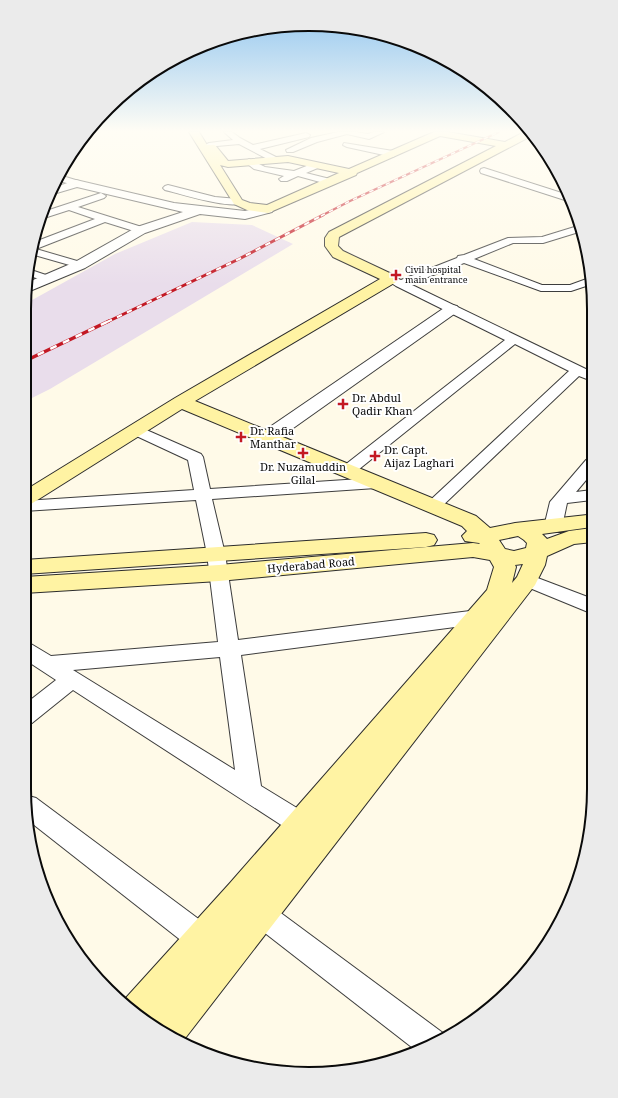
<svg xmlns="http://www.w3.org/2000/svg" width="618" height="1098" font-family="'Noto Serif',serif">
<rect width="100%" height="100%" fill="#fffae8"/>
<polygon fill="#e9ddeb" points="192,222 252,225 293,244 50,389 24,402 25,304 115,254"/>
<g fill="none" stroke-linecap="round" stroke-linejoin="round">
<defs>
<g id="minor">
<polygon points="224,132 232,132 240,138 253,145 306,133 310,135 309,137 260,149 278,158 279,160 278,162 275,163 239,144 206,147 205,145 209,143 233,140"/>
<polygon points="338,132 356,132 368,134 374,132 384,132 369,139 347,134 317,142 293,152 287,152 286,150 311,138"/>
<polygon points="344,143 393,151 397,154 393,157 347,147 343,145"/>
<polygon points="249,159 265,167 294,171 314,163 320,163 321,165 320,167 306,173 334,180 336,182 331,185 298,176 287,181 281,181 279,179 284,176 254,169 245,162"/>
<polygon points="484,168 568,195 571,202 481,173 480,171 481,169"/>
<polygon points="59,175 79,181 81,183 76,186 57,180"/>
<path d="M168,185l47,12 23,2 5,3c-9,9 -65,-9 -78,-12l-2,-2 2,-2z"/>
<polygon points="101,193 106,196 104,198 78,207 145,228 146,230 145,232 137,232 105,222 36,249 84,263 86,265 80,268 31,254 32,243 95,219 69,210 41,219 43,212"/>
<polygon points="581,225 582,231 543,243 513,243 474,259 542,285 570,285 592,277 592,284 571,291 541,291 464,263 410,284 592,372 592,381 579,376 438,510 432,511 426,510 424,506 569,371 515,344 353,474 347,476 341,474 339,471 341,468 505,340 396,286 385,279 387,277 391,276 401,280 457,258 458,256 464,255 508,238 542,237"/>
<polygon points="28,269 52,277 54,279 52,281 48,282 27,275"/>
<path d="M135,425l66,29 2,3 7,32 166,-11 6,2 2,3 -2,3 -6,2 -164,11 13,55 13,86 240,-30 7,2 3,5 -3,5 -7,2 -237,31 20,131 49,30 3,8 -3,8 -9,3 -9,-3 -219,-142 -41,33 -8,3v-21l32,-25 -32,-21v-17l7,2 20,12 167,-14 -11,-88 -11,-54 -172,11v-10l170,-11 -6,-30 -58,-27 -3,-3 3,-3zM220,657l15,113 -162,-100z"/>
<polygon points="592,458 592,473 576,492 592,490 592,500 567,503 562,527 559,531 553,532 547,531 544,527 550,502 586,460"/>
<polygon points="527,574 593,599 593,614 520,584 518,580 520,576"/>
<polygon points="25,795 36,798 212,929 216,939 212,949 202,952 192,949 29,821"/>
<polygon points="261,901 270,905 443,1033 444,1036 418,1052 252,923 248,914 252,905"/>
</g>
<g id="tertiary">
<polygon points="76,180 174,203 245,211 268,205 272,206 274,209 272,212 245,219 200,214 145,233 85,268 25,293 26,283 75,262 137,227 183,212 77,187 50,195 53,188"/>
<polygon points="452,305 457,306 459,309 457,312 275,441 268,443 261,441 259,437 261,433 447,306"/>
</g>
<g id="secondary">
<path d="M189,132h10l8,13h8l13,16 60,-5 61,13 85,-37h14l57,10 19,-10h6l3,3 -194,102 -1,9 5,5 53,25 2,3 -2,3 -201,119 281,115 14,12 25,-5 72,-8 5,2v10l-50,7 5,5 22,-8 23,-3 1,14 -19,2 -27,12 -2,9 -10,20 -352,456 -32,-15 1,-3 -2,2 -26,-25 106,-117 257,-293 7,-23 -4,-7 -17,-3 -254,24 -195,12v-16l195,-12 254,-22 7,1 -1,-1 -14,-2 -3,-5 5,-5 -5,-5 -280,-117 -151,95 -7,2v-15l151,-93 205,-119 -47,-22 -8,-11v-8l4,-6 167,-86 -56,-10 -83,37 -1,2 -88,38 -21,-3 -13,-6zM288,162l51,11 -72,32 -17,-2 -8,-3 -22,-35 8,2zM518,536l6,4 3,3 -1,5 -12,3 -9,-2 -6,-9zM523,564l-6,13 -5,6 4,-16 -1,-2z"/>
<polygon points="426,533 434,535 437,540 434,545 426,547 24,574 24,560"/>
</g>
</defs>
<use href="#minor" stroke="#3d3d3d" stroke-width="2"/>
<use href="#tertiary" stroke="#3d3d3d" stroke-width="2"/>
<use href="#secondary" stroke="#2c2c2c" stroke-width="2"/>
<use href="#minor" fill="#fff" fill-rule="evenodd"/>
<use href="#tertiary" fill="#fff" fill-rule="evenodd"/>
<use href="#secondary" fill="#fff3a3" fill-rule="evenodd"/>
<defs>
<polyline id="rail-far2" points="321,216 350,201 499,132"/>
<polyline id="rail-far1" points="107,322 239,259 323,215"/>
<polyline id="rail" points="25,361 109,321"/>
</defs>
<use href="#rail-far2" stroke="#c31924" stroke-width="2"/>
<use href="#rail-far1" stroke="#c31924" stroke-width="3"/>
<use href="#rail" stroke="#c31924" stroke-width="3.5"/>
<use href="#rail-far2" stroke="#fff" stroke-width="1.5" stroke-dasharray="4.5" stroke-linecap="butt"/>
<use href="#rail-far1" stroke="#fff" stroke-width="2" stroke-dasharray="5.5" stroke-linecap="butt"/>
<use href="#rail" stroke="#fff" stroke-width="2.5" stroke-dasharray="7" stroke-linecap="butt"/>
</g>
<linearGradient id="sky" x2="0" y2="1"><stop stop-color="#8ec4f0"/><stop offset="0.46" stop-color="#fffdf5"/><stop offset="1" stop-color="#fffdf5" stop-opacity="0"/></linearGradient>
<rect width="618" height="285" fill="url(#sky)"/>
<g fill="#c31924" stroke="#fff" stroke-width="1.5">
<path d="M394 269h4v4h4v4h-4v4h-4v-4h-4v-4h4z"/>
<path d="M341 398h4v4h4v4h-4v4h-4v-4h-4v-4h4z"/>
<path d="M239 431h4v4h4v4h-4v4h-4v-4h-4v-4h4z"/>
<path d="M301 447h4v4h4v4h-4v4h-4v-4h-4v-4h4z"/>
<path d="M373 450h4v4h4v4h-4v4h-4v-4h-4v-4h4z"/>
</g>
<g text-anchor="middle" stroke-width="4" stroke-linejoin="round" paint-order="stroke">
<g font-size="9" fill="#0a0a0a" stroke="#fff" text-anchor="start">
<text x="405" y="273">Civil hospital<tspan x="405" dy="10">main entrance</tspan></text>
</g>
<g font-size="11" fill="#0a0a0a" stroke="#fff" text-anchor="start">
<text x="352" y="402">Dr. Abdul<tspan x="352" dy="13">Qadir Khan</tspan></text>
<text x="250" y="435">Dr. Rafia<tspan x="250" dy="13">Manthar</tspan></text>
<text x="384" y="454">Dr. Capt.<tspan x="384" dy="13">Aijaz Laghari</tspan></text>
<text x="303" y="471" text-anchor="middle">Dr. Nuzamuddin<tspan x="303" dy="13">Gilal</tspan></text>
</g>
<g font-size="11" fill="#0a0a0a" stroke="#fff">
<text transform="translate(311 565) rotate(-5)" y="4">Hyderabad Road</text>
</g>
</g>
<path d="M0 0H618V1098H0ZM309 31H309A278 278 0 0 1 587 309V789A278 278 0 0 1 309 1067H309A278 278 0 0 1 31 789V309A278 278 0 0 1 309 31Z" fill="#ebebeb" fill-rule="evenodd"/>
<path fill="none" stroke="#0a0a0a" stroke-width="2" d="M309 31H309A278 278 0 0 1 587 309V789A278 278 0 0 1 309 1067H309A278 278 0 0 1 31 789V309A278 278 0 0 1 309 31Z"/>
</svg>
